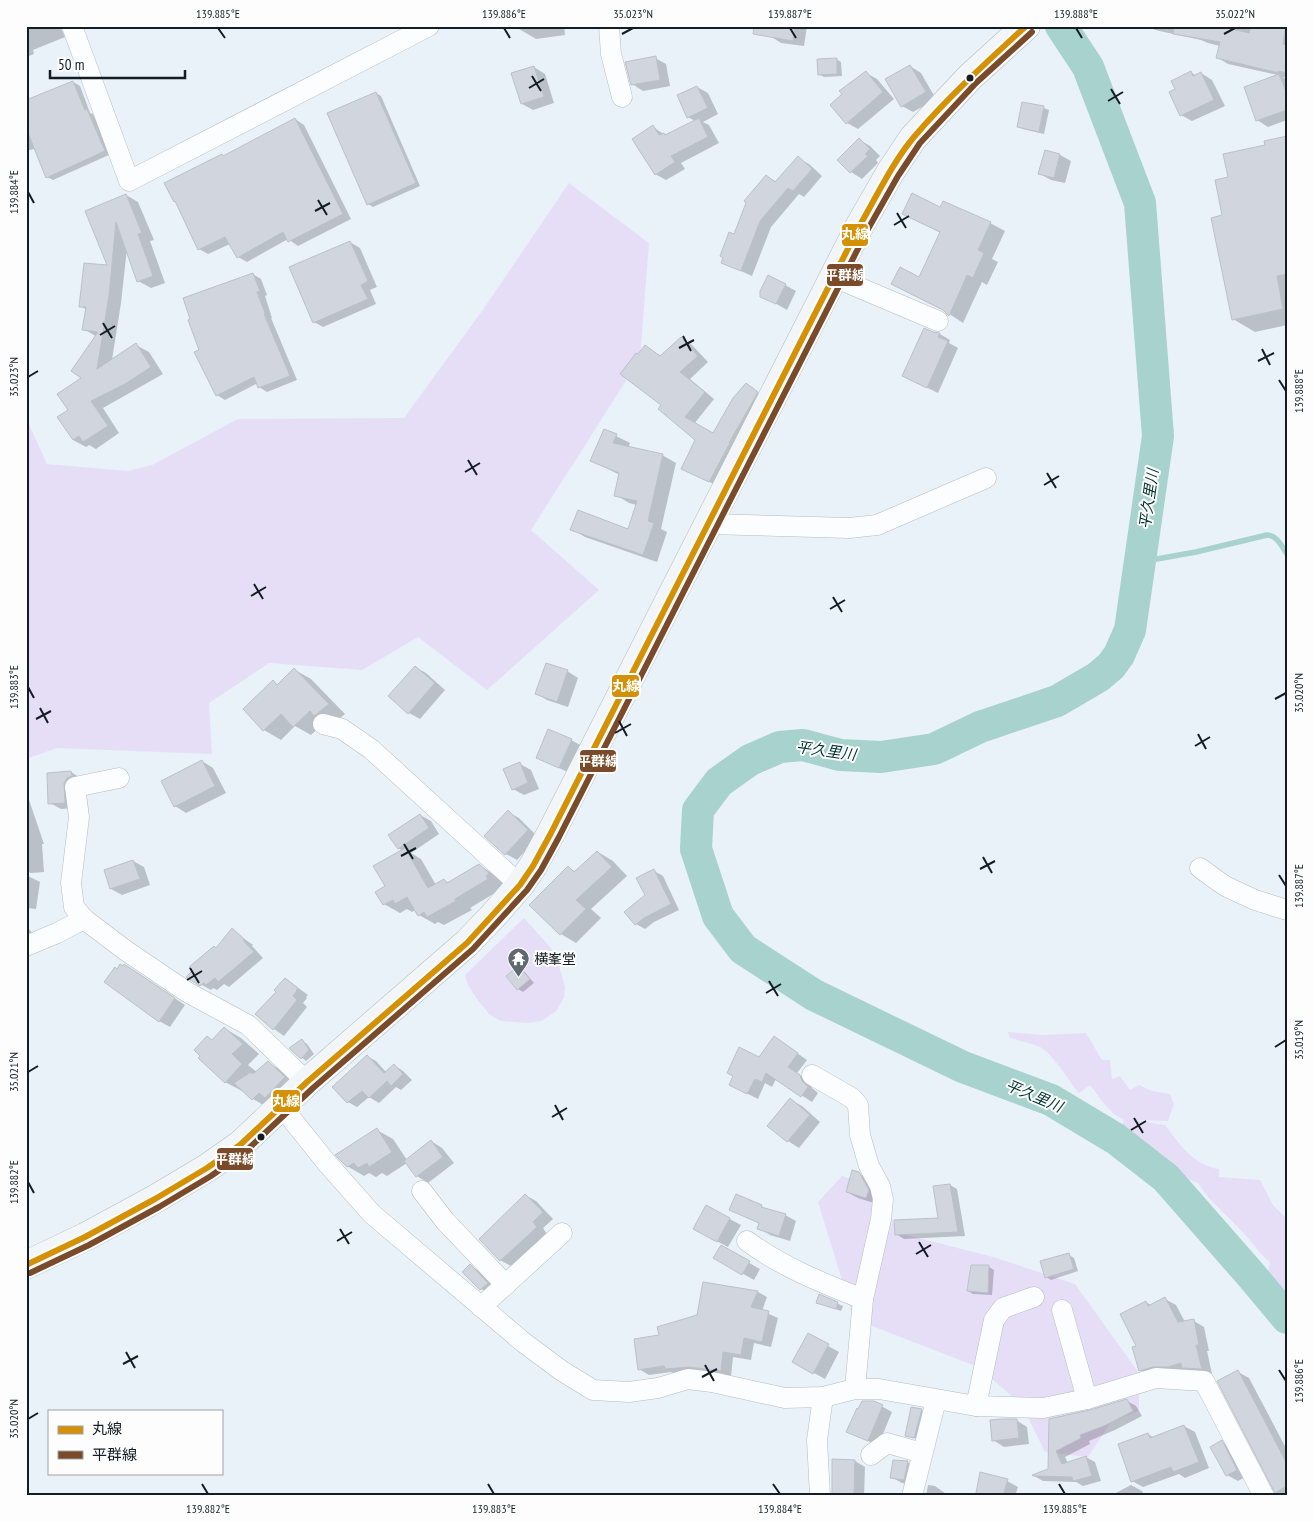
<svg xmlns="http://www.w3.org/2000/svg" width="1313" height="1522" font-family="'PT Sans Narrow','Noto Sans JP',sans-serif">
<rect width="100%" height="100%" fill="#e9f1f9"/>
<g fill="#e6def7">
<polygon points="569,183 649,243 640,359 531,530 599,590 487,690 418,637 362,670 269,663 209,703 212,754 57,748 26,759 26,418 47,464 128,471 152,465 238,419 404,418 482,311"/>
<polygon points="524,918 551,948 557,959 565,987 564,998 556,1011 542,1021 527,1023 501,1021 489,1014 477,999 468,985 465,975"/>
<path d="M1008,1032l35,3 43,-2 16,27h8l2,19 8,-3 10,14 9,-5 13,6 18,3 4,10 -6,17 -34,-1 31,5c13,18 30,41 54,44v8l41,3 13,25 14,14v80l-20,-22 3,-15c-10,-7 -15,-17 -24,-26 -15,-18 -36,-33 -48,-53l-32,-11 -33,-26 -3,-8 -9,-8 3,-11c-13,-3 -25,-23 -34,-34l-11,8c-10,-12 -26,-39 -39,-46 -8,-4 -20,-6 -30,-9z"/>
<polygon points="842,1176 875,1187 899,1233 993,1257 1075,1284 1139,1373 1139,1411 1111,1422 1088,1457 1045,1452 1022,1405 978,1367 854,1319 818,1202"/>
</g>
<g fill="#0003">
<polygon points="28,26 60,26 65,37 33,50 34,54 26,57 26,27"/>
<polygon points="518,26 564,26 565,35 536,39 519,29"/>
<polygon points="772,26 807,26 804,46 781,43 770,36"/>
<polygon points="846,26 858,26 851,29"/>
<polygon points="1149,26 1287,26 1287,77 1283,77 1287,79 1287,120 1268,127 1257,120 1278,75 1228,64 1218,58 1220,46 1208,43 1201,40 1155,30"/>
<polygon points="655,58 666,64 670,86 643,91 632,84"/>
<polygon points="836,59 841,62 842,76 824,77 819,74"/>
<polygon points="910,66 921,73 936,99 913,112 902,106"/>
<polygon points="534,67 545,74 554,103 533,110 522,104"/>
<polygon points="1191,72 1196,76 1201,73 1212,80 1225,106 1192,121 1181,115 1177,90"/>
<polygon points="866,73 877,79 894,99 858,129 847,123"/>
<polygon points="73,82 80,86 90,113 93,114 111,154 53,180 47,177 34,149 26,151 26,131"/>
<polygon points="697,87 708,93 718,114 703,122 709,125 719,143 681,163 685,169 666,180 655,174 653,127 665,135 695,121 688,117"/>
<polygon points="376,93 381,96 420,186 373,207 368,204"/>
<polygon points="1044,108 1049,110 1044,134 1023,129 1018,126"/>
<polygon points="295,119 304,125 351,219 298,246 288,239 247,262 238,257 230,244 208,254 199,249 177,202 175,201 166,183 224,157"/>
<polygon points="1287,137 1287,325 1255,332 1233,319 1224,216 1267,146"/>
<polygon points="860,140 870,146 880,156 876,160 878,163 862,179 851,172 839,160"/>
<polygon points="1046,152 1060,155 1071,161 1065,183 1051,180 1040,174"/>
<polygon points="798,158 809,164 822,176 804,197 799,194 771,227 752,276 723,263 767,177 777,182"/>
<polygon points="126,195 138,202 154,240 150,241 165,283 151,288 138,281 127,248 121,303 112,360 136,345 149,352 163,374 103,408 119,433 96,449 89,445 86,447 73,440 70,410 83,378 97,337 84,329 87,310 80,306 109,266 87,211"/>
<polygon points="941,208 990,223 1005,231 992,259 998,262 987,285 982,282 963,323 945,311 907,292 920,279 941,233 904,214"/>
<polygon points="350,242 360,248 377,287 370,290 376,304 323,327 314,322"/>
<polygon points="253,274 261,279 267,295 265,296 272,318 271,318 297,380 267,392 259,387 258,383 225,400 217,395 200,351"/>
<polygon points="785,285 796,291 787,310 773,302"/>
<polygon points="933,333 940,334 950,340 949,343 958,348 938,393 903,376"/>
<polygon points="681,339 692,345 708,362 690,379 714,399 694,424 714,435 747,384 767,399 720,487 693,474 697,439 663,404 638,356 645,346 661,356"/>
<polygon points="604,430 630,443 628,448 662,455 676,463 661,529 667,532 657,562 585,537 572,529 629,531 637,505 629,503 616,495 620,475 592,461"/>
<polygon points="415,667 426,673 445,690 420,719 409,713"/>
<polygon points="295,670 311,679 345,714 332,725 326,721 311,735 295,726 281,740 264,730 244,709 273,682 279,685"/>
<polygon points="567,671 578,678 568,707 547,700 536,693"/>
<polygon points="571,740 582,746 570,773 548,763"/>
<polygon points="202,761 213,768 226,793 186,813 175,806 163,781"/>
<polygon points="520,764 531,770 539,789 524,795 513,789"/>
<polygon points="71,772 82,779 76,808 61,809 50,803 48,774"/>
<polygon points="26,791 44,844 42,844 44,872 31,873 26,871"/>
<polygon points="508,812 519,818 538,837 517,860 506,854"/>
<polygon points="420,815 431,821 439,834 411,853 421,859 436,885 444,881 449,883 479,865 495,875 504,882 501,885 503,888 470,908 472,910 444,925 438,922 435,924 419,915 416,910 412,912 407,909 400,913 384,904 387,887 403,851 398,848"/>
<polygon points="598,852 613,861 627,876 591,909 601,918 576,943 561,934 531,905 568,867 576,872"/>
<polygon points="133,861 144,867 150,885 122,895 111,889"/>
<polygon points="654,871 663,876 679,910 654,922 645,929 636,924"/>
<polygon points="26,875 40,882 36,909 26,908"/>
<polygon points="26,926 38,939 26,946"/>
<polygon points="232,930 253,945 252,946 263,958 229,987 224,984 217,990 213,988 211,990 188,977 216,949"/>
<polygon points="518,967 523,970 534,983 523,992 518,989 508,976"/>
<polygon points="118,970 136,972 185,1005 170,1027 159,1021"/>
<polygon points="286,979 308,995 306,997 307,998 303,1003 307,1007 284,1036 274,1029 257,1014 278,991"/>
<polygon points="224,1028 241,1038 259,1054 248,1065 257,1072 268,1063 285,1072 300,1087 270,1109 253,1099 243,1090 242,1091 225,1082 207,1037 213,1040"/>
<polygon points="774,1037 807,1060 797,1073 810,1082 812,1088 818,1093 812,1102 776,1079 772,1087 765,1083 758,1099 730,1085 759,1058"/>
<polygon points="302,1041 307,1044 314,1054 306,1061 291,1048"/>
<polygon points="367,1056 376,1061 386,1072 394,1065 403,1071 412,1080 401,1090 396,1087 379,1103 369,1097 357,1107 348,1102"/>
<polygon points="791,1100 802,1106 820,1122 799,1148 788,1141 769,1126"/>
<polygon points="377,1130 393,1139 407,1160 431,1141 442,1148 454,1163 428,1183 417,1176 407,1163 387,1176 382,1173 376,1177 369,1173 364,1176 347,1166"/>
<polygon points="858,1173 870,1180 877,1204 858,1198 847,1192"/>
<polygon points="950,1185 957,1189 965,1236 904,1239 896,1234 939,1219"/>
<polygon points="525,1195 536,1201 553,1219 543,1228 547,1234 511,1266 500,1260"/>
<polygon points="761,1206 769,1210 785,1215 796,1221 790,1241 770,1235 759,1228 760,1224 731,1209"/>
<polygon points="707,1207 741,1225 728,1247 705,1235"/>
<polygon points="721,1247 760,1269 754,1280 715,1258"/>
<polygon points="1069,1255 1074,1258 1078,1271 1051,1280 1046,1277"/>
<polygon points="470,1266 481,1272 498,1290 492,1295 481,1289"/>
<polygon points="989,1267 994,1270 992,1295 973,1294 968,1291"/>
<polygon points="758,1292 767,1297 762,1311 778,1318 771,1347 754,1343 751,1360 733,1357 731,1376 676,1374 671,1372 649,1375 639,1369 661,1336"/>
<polygon points="820,1296 843,1306 841,1311 818,1303"/>
<polygon points="1165,1299 1176,1305 1185,1322 1194,1321 1204,1327 1209,1351 1207,1351 1212,1374 1195,1373 1189,1370 1151,1376 1140,1370 1138,1346 1146,1302 1152,1306"/>
<polygon points="828,1346 839,1352 825,1379 805,1368"/>
<polygon points="1238,1372 1249,1378 1287,1450 1287,1496 1283,1496 1276,1492"/>
<polygon points="1127,1401 1136,1406 1142,1416 1115,1430 1089,1441 1090,1444 1065,1457 1068,1463 1086,1457 1095,1462 1101,1481 1083,1486 1076,1482 1043,1481 1034,1476 1049,1470 1050,1420 1090,1412"/>
<polygon points="874,1402 892,1412 878,1446 848,1431"/>
<polygon points="921,1410 926,1413 919,1440 906,1435"/>
<polygon points="1016,1420 1027,1427 1029,1444 1004,1447 993,1440"/>
<polygon points="1184,1426 1195,1432 1209,1468 1185,1478 1179,1474 1143,1487 1132,1481 1148,1434 1154,1438"/>
<polygon points="1222,1442 1232,1448 1247,1476 1238,1481 1227,1475"/>
<polygon points="855,1461 865,1467 864,1496 832,1496"/>
<polygon points="907,1462 918,1469 915,1486 902,1483 891,1477"/>
<polygon points="1007,1481 1018,1487 1015,1496 982,1496 977,1493"/>
<polygon points="928,1485 935,1486 949,1496 926,1496"/>
<polygon points="1131,1485 1142,1491 1145,1496 1110,1496"/>
</g>
<g fill="none" stroke-linecap="round" stroke-linejoin="round">
<path stroke="#a8d2ce" stroke-width="5.5" d="M1140,562l56,-10 71,-17c10,0 15,12 20,19"/>
<polyline stroke="#a8d2ce" stroke-width="32" points="1061,26 1088,67 1140,203 1158,436 1130,630 1119,655 1111,666 1098,677 1057,701 980,727 934,749 881,757 840,755 803,745 780,747 750,760 719,782 698,810 696,849 718,916 743,949 814,995 963,1067 1051,1100 1116,1139 1166,1178 1251,1275 1287,1318"/>
</g>
<g fill="#d0d5de" stroke="#bcc1c9">
<polygon points="754,26 795,26 793,41 753,34"/>
<polygon points="1174,26 1219,26 1249,33 1251,26 1286,26 1283,44 1287,45 1287,73 1278,71 1279,73 1216,58 1220,42 1173,34"/>
<polygon points="656,56 660,80 631,85 625,62"/>
<polygon points="837,58 837,74 818,75 817,59"/>
<polygon points="910,65 926,92 901,107 885,79"/>
<polygon points="534,66 544,97 521,104 511,73"/>
<polygon points="866,71 883,92 846,124 830,105 842,94 839,91"/>
<polygon points="1191,71 1193,76 1201,72 1214,100 1180,116 1169,92 1175,89 1171,81"/>
<polygon points="1279,74 1287,94 1287,110 1256,121 1244,87"/>
<polygon points="73,81 85,110 87,109 105,151 46,178 26,128 26,100"/>
<polygon points="697,86 708,108 687,118 677,95"/>
<polygon points="376,92 416,183 367,205 327,113"/>
<polygon points="1022,102 1044,106 1039,132 1017,127"/>
<polygon points="295,118 343,214 288,242 283,232 237,258 225,237 198,250 175,201 174,202 164,183 222,154 223,156"/>
<polygon points="699,118 708,137 671,156 675,162 655,175 632,139 653,125 659,135 664,133 665,135"/>
<polygon points="1287,136 1287,274 1277,276 1283,309 1232,320 1211,218 1222,215 1215,180 1228,177 1223,154 1265,145 1264,141"/>
<polygon points="859,138 870,149 865,154 868,156 850,173 837,160"/>
<polygon points="1045,150 1060,154 1054,178 1038,174"/>
<polygon points="798,156 812,169 793,191 788,188 760,221 741,271 721,263 723,258 720,256 729,232 734,234 746,203 744,201 766,175 775,182"/>
<polygon points="912,193 940,207 943,201 991,222 978,250 984,253 973,278 967,275 949,316 943,310 891,284 900,267 919,277 940,232 902,214"/>
<polygon points="126,194 142,233 138,234 153,276 137,282 116,222 109,296 97,369 136,343 151,367 125,384 91,401 108,426 83,442 79,436 73,440 57,417 68,410 57,394 81,378 71,371 98,332 82,330 86,307 79,307 84,263 107,265 85,211"/>
<polygon points="350,241 368,281 361,285 368,299 313,323 289,267"/>
<polygon points="253,273 260,291 257,292 265,313 264,314 290,376 258,388 254,377 216,396 194,352 199,350 188,320 190,319 183,298"/>
<polygon points="768,275 786,284 776,304 760,297 760,291"/>
<polygon points="924,328 933,332 940,333 938,337 948,341 927,388 902,376"/>
<polygon points="681,337 698,356 680,372 705,392 685,417 713,433 733,398 746,383 758,392 729,443 730,443 709,482 681,469 695,440 658,409 661,405 620,374 636,353 638,354 645,345 660,356"/>
<polygon points="604,429 617,434 613,443 663,454 648,521 654,523 643,555 570,530 578,510 628,529 637,501 614,496 619,473 590,461"/>
<polygon points="546,663 568,670 557,702 535,694"/>
<polygon points="415,666 435,683 408,714 388,696"/>
<polygon points="294,668 329,704 314,716 310,711 293,727 281,714 263,731 243,709 273,680 277,685"/>
<polygon points="548,729 572,739 559,768 536,758"/>
<polygon points="202,760 215,786 174,807 161,781"/>
<polygon points="520,762 528,783 512,790 503,769"/>
<polygon points="71,771 72,776 67,778 64,783 65,803 48,804 47,773"/>
<polygon points="508,810 528,830 505,855 484,836"/>
<polygon points="420,814 429,828 398,849 388,835"/>
<polygon points="405,848 428,888 444,879 447,883 479,864 489,873 486,876 488,879 455,899 456,901 427,917 424,912 418,916 407,897 395,904 393,900 383,905 375,892 385,886 373,866"/>
<polygon points="597,851 612,867 576,900 586,909 560,935 529,905 568,866 574,872"/>
<polygon points="133,860 140,879 110,889 104,870"/>
<polygon points="654,869 671,904 644,918 635,925 624,912 645,895 636,878"/>
<polygon points="232,928 244,939 243,940 254,952 218,982 215,978 206,985 204,983 200,986 186,977 192,971 189,967 214,946 216,948"/>
<polygon points="120,964 123,966 124,964 175,998 159,1022 104,982 115,967 117,969"/>
<polygon points="518,966 530,979 517,990 506,976"/>
<polygon points="285,978 298,988 296,990 297,991 293,996 297,1000 273,1030 255,1014 276,992 274,990"/>
<polygon points="224,1027 243,1044 232,1054 242,1064 225,1083 198,1058 200,1056 194,1050 207,1036 212,1040"/>
<polygon points="774,1036 798,1053 788,1067 800,1075 802,1081 808,1087 801,1097 766,1073 762,1082 755,1079 747,1094 729,1085 733,1076 727,1073 739,1047 759,1057"/>
<polygon points="302,1039 309,1050 301,1059 289,1048"/>
<polygon points="367,1055 384,1073 394,1064 403,1074 391,1086 387,1081 369,1098 362,1091 347,1103 332,1087"/>
<polygon points="268,1061 285,1077 265,1098 259,1093 252,1100 234,1083 251,1072 253,1074"/>
<polygon points="790,1098 810,1115 787,1142 767,1126"/>
<polygon points="377,1128 392,1152 369,1167 367,1163 358,1168 354,1163 347,1167 335,1155"/>
<polygon points="431,1140 443,1157 416,1177 404,1161"/>
<polygon points="852,1170 859,1172 869,1190 866,1198 846,1192"/>
<polygon points="950,1184 958,1232 895,1235 894,1220 938,1218 933,1186"/>
<polygon points="525,1194 543,1212 533,1222 537,1227 500,1261 479,1239"/>
<polygon points="736,1194 762,1205 761,1207 786,1214 779,1236 757,1229 759,1223 729,1210"/>
<polygon points="706,1205 730,1218 717,1242 693,1229"/>
<polygon points="721,1245 750,1261 742,1275 713,1258"/>
<polygon points="1069,1253 1074,1269 1045,1278 1040,1261"/>
<polygon points="470,1264 488,1283 480,1290 462,1272"/>
<polygon points="971,1265 989,1265 988,1293 967,1291"/>
<polygon points="703,1282 758,1291 751,1307 769,1311 762,1342 744,1338 741,1355 723,1352 721,1371 689,1367 665,1369 664,1366 638,1370 634,1339 659,1335 657,1327 697,1315"/>
<polygon points="819,1294 838,1302 836,1309 816,1303"/>
<polygon points="1165,1297 1178,1322 1194,1319 1199,1345 1196,1345 1202,1369 1182,1368 1181,1363 1168,1367 1153,1367 1139,1371 1132,1347 1136,1346 1120,1314 1146,1301 1148,1306"/>
<polygon points="808,1333 829,1344 813,1374 792,1362"/>
<polygon points="1238,1370 1287,1464 1287,1486 1275,1493 1217,1381"/>
<polygon points="1127,1399 1133,1411 1106,1425 1080,1435 1081,1438 1056,1451 1062,1464 1086,1456 1092,1476 1073,1481 1072,1477 1033,1476 1032,1475 1048,1469 1049,1419 1090,1410"/>
<polygon points="862,1401 874,1401 883,1405 868,1441 846,1432 857,1408 858,1409"/>
<polygon points="911,1407 922,1409 914,1438 905,1436"/>
<polygon points="1002,1419 1017,1419 1019,1438 992,1441 990,1420"/>
<polygon points="1184,1425 1199,1462 1173,1472 1171,1467 1131,1482 1118,1444 1148,1433 1150,1438"/>
<polygon points="1222,1440 1237,1470 1226,1476 1210,1447"/>
<polygon points="832,1459 855,1460 854,1496 832,1496"/>
<polygon points="893,1460 908,1461 904,1480 890,1478"/>
<polygon points="980,1472 1008,1479 1003,1496 984,1496 976,1493"/>
</g>
<g fill="none" stroke-linecap="round" stroke-linejoin="round">
<defs>
<g id="minor">
<polyline points="72,26 129,181 429,26"/>
<polyline points="609,26 611,54 622,97"/>
<polyline points="834,277 938,321"/>
<polyline points="708,524 849,528 877,525 986,478"/>
<polyline points="323,724 342,729 371,749 520,885"/>
<polyline points="119,778 75,787 79,817 71,883 74,907 84,919 125,950 187,992 248,1025 307,1082"/>
<polyline points="1200,868 1225,886 1255,900 1287,910"/>
<polyline points="26,946 57,933 84,919"/>
<polyline points="812,1075 852,1098 858,1105 860,1135 869,1166 880,1186 883,1199 881,1219 863,1299 855,1389"/>
<polyline points="282,1107 326,1162 372,1214 523,1342 562,1371 593,1390 629,1392 658,1388 688,1379 712,1382 785,1398 823,1397 855,1389 879,1389 976,1406 1043,1408 1087,1399 1156,1378 1204,1381 1264,1496"/>
<polyline points="422,1191 445,1221 506,1285"/>
<path d="M747,1241c35,26 75,42 116,58"/>
<polyline points="481,1307 562,1233"/>
<polyline points="1062,1310 1087,1399"/>
<polyline points="976,1406 994,1320 1003,1308 1034,1297"/>
<polyline points="871,1455 887,1443 922,1453"/>
<polyline points="820,1496 817,1440 823,1397"/>
<polyline points="912,1496 936,1400"/>
</g>
<polyline id="secondary" points="26,1265 85,1237 155,1199 207,1168 240,1145 307,1082 467,943 493,916 520,885 533,866 551,833 860,225 891,171 913,138 970,77 1026,26"/>
</defs>
<use href="#minor" stroke="#b4bcc4" stroke-width="21"/>
<use href="#secondary" stroke="#b4bcc4" stroke-width="29"/>
<use href="#minor" stroke="#fcfdfe" stroke-width="20"/>
<use href="#secondary" stroke="#f2f6f8" stroke-width="28"/>
<defs>
<path id="bus-1" d="M26,1265l59,-28 70,-38 52,-31 33,-23 67,-63 160,-139 53,-58 13,-19 18,-33 309,-608c17,-29 32,-62 54,-88 34,-40 73,-75 112,-111"/>
<polyline id="bus-2" points="30,1273 89,1245 159,1207 211,1176 246,1151 313,1088 473,949 527,890 541,870 559,837 868,229 898,176 920,143 976,83 1032,32"/>
</defs>
<use href="#bus-1" stroke="#fdfdfd" stroke-width="10"/>
<use href="#bus-2" stroke="#fdfdfd" stroke-width="10"/>
<use href="#bus-1" stroke="#d59105" stroke-width="6"/>
<use href="#bus-2" stroke="#7a4b2a" stroke-width="6"/>
</g>
<path fill="none" stroke="#141c24" stroke-width="2" d="M218,28l7,10M504,28l6,10M790,28l6,10M1076,28l6,10M622,34l11,-6M1224,34l11,-6M532,76l9,15M529,88l15,-9M1111,89l9,15M1108,101l15,-9M28,192l6,11M318,200l9,15M315,211l15,-8M897,213l9,15M894,225l15,-9M103,323l9,15M100,335l15,-9M683,336l8,15M679,348l15,-8M1262,349l8,16M1258,361l16,-8M28,377l10,-6M1279,380l7,11M468,460l9,15M465,472l15,-9M1047,473l9,15M1044,485l15,-9M254,584l9,15M251,596l15,-9M833,597l9,15M830,609l15,-9M28,687l6,11M1275,699l11,-6M40,708l8,15M36,719l15,-8M619,721l8,15M615,733l16,-9M1198,734l8,15M1195,746l15,-9M404,844l9,15M401,856l15,-8M983,857l9,16M980,869l15,-8M1279,875l7,11M190,968l9,15M187,980l15,-9M769,981l9,15M766,993l15,-9M1275,1047l11,-7M28,1072l10,-6M555,1105l8,15M552,1117l15,-9M1134,1118l9,15M1131,1130l15,-9M28,1182l6,11M340,1229l9,15M337,1241l15,-9M919,1242l9,15M916,1254l15,-9M126,1352l9,16M123,1364l15,-8M705,1365l9,16M1279,1370l7,11M702,1377l15,-8M28,1419l10,-6M202,1484l6,10M488,1484l6,10M773,1484l7,10M1059,1484l6,10"/>
<defs>
<symbol id="temple-pin" viewBox="-11 -11 22 30"><path d="M0 17L-7.5 6A9.5 9.5 0 1 1 7.5 6Z" fill="#5f676f" stroke="#fdfdfd"/><path d="M0-6L5-2H3V0L6.5 2.5H4V6H1.5V3h-3V6H-4V2.5H-6.5L-3 0V-2H-5Z" fill="#fff"/></symbol>
</defs>
<g fill-rule="evenodd">
<use href="#temple-pin" x="506" y="946" width="25" height="34"/>
</g>
<g fill="#141c24" stroke="#fdfdfd" stroke-width="2">
<circle cx="970" cy="78" r="4.5"/>
<circle cx="261" cy="1137" r="4.5"/>
</g>
<g text-anchor="middle" stroke-width="4" stroke-linejoin="round" paint-order="stroke">
<g font-size="14" fill="#141c24" stroke="#fdfdfd" text-anchor="start">
<text x="534" y="964">横峯堂</text>
</g>
<g font-size="15" font-style="italic" fill="#003630" stroke="#fdfdfd">
<text transform="translate(1149 499) rotate(-82)" y="5">平久里川</text>
<text transform="translate(826 751) rotate(8)" y="5">平久里川</text>
<text transform="translate(1034 1096) rotate(23)" y="5">平久里川</text>
</g>
</g>
<g stroke="#fdfdfd" stroke-width="2">
<rect x="841" y="223" width="28" height="24" rx="5" fill="#d59105"/>
<rect x="826" y="263" width="38" height="24" rx="5" fill="#7a4b2a"/>
<rect x="611" y="674" width="29" height="24" rx="5" fill="#d59105"/>
<rect x="579" y="749" width="38" height="24" rx="5" fill="#7a4b2a"/>
<rect x="272" y="1089" width="29" height="24" rx="5" fill="#d59105"/>
<rect x="216" y="1147" width="38" height="24" rx="5" fill="#7a4b2a"/>
</g>
<g font-size="14" text-anchor="middle" font-weight="bold" fill="#fff">
<text x="855" y="239">丸線</text>
<text x="845" y="280">平群線</text>
<text x="626" y="691">丸線</text>
<text x="598" y="766">平群線</text>
<text x="286" y="1106">丸線</text>
<text x="235" y="1164">平群線</text>
</g>
<rect width="1313" height="1522" fill="none" stroke="#fdfdfd" stroke-width="55"/>
<rect x="48" y="1410" width="175" height="65" fill="#fdfdfd" stroke="#a0a3a6"/>
<rect x="58" y="1426" width="25" height="8" fill="#d59105" stroke="#a0a3a6"/>
<text x="92" y="1434" font-size="15" fill="#141c24">丸線</text>
<rect x="58" y="1451" width="25" height="8" fill="#7a4b2a" stroke="#a0a3a6"/>
<text x="92" y="1460" font-size="15" fill="#141c24">平群線</text>
<path d="M50 70v8h135v-8" fill="none" stroke="#141c24" stroke-width="2.5"/>
<text x="58" y="70" font-size="15" fill="#141c24" stroke="#fdfdfd" stroke-width="4" paint-order="stroke">50 m</text>
<rect x="28" y="28" width="1258" height="1466" fill="none" stroke="#141c24" stroke-width="2"/>
<g font-size="12" text-anchor="middle" fill="#141c24">
<text x="218" y="18">139.885°E</text>
<text x="504" y="18">139.886°E</text>
<text x="633" y="18">35.023°N</text>
<text x="790" y="18">139.887°E</text>
<text x="1076" y="18">139.888°E</text>
<text x="1235" y="18">35.022°N</text>
<text transform="translate(14 192) rotate(-90)" y="4">139.884°E</text>
<text transform="translate(14 377) rotate(-90)" y="4">35.023°N</text>
<text transform="translate(1299 391) rotate(-90)" y="4">139.888°E</text>
<text transform="translate(14 687) rotate(-90)" y="4">139.883°E</text>
<text transform="translate(1299 693) rotate(-90)" y="4">35.020°N</text>
<text transform="translate(1299 886) rotate(-90)" y="4">139.887°E</text>
<text transform="translate(1299 1040) rotate(-90)" y="4">35.019°N</text>
<text transform="translate(14 1072) rotate(-90)" y="4">35.021°N</text>
<text transform="translate(14 1182) rotate(-90)" y="4">139.882°E</text>
<text transform="translate(1299 1381) rotate(-90)" y="4">139.886°E</text>
<text transform="translate(14 1419) rotate(-90)" y="4">35.020°N</text>
<text x="208" y="1513">139.882°E</text>
<text x="494" y="1513">139.883°E</text>
<text x="780" y="1513">139.884°E</text>
<text x="1065" y="1513">139.885°E</text>
</g>
</svg>
